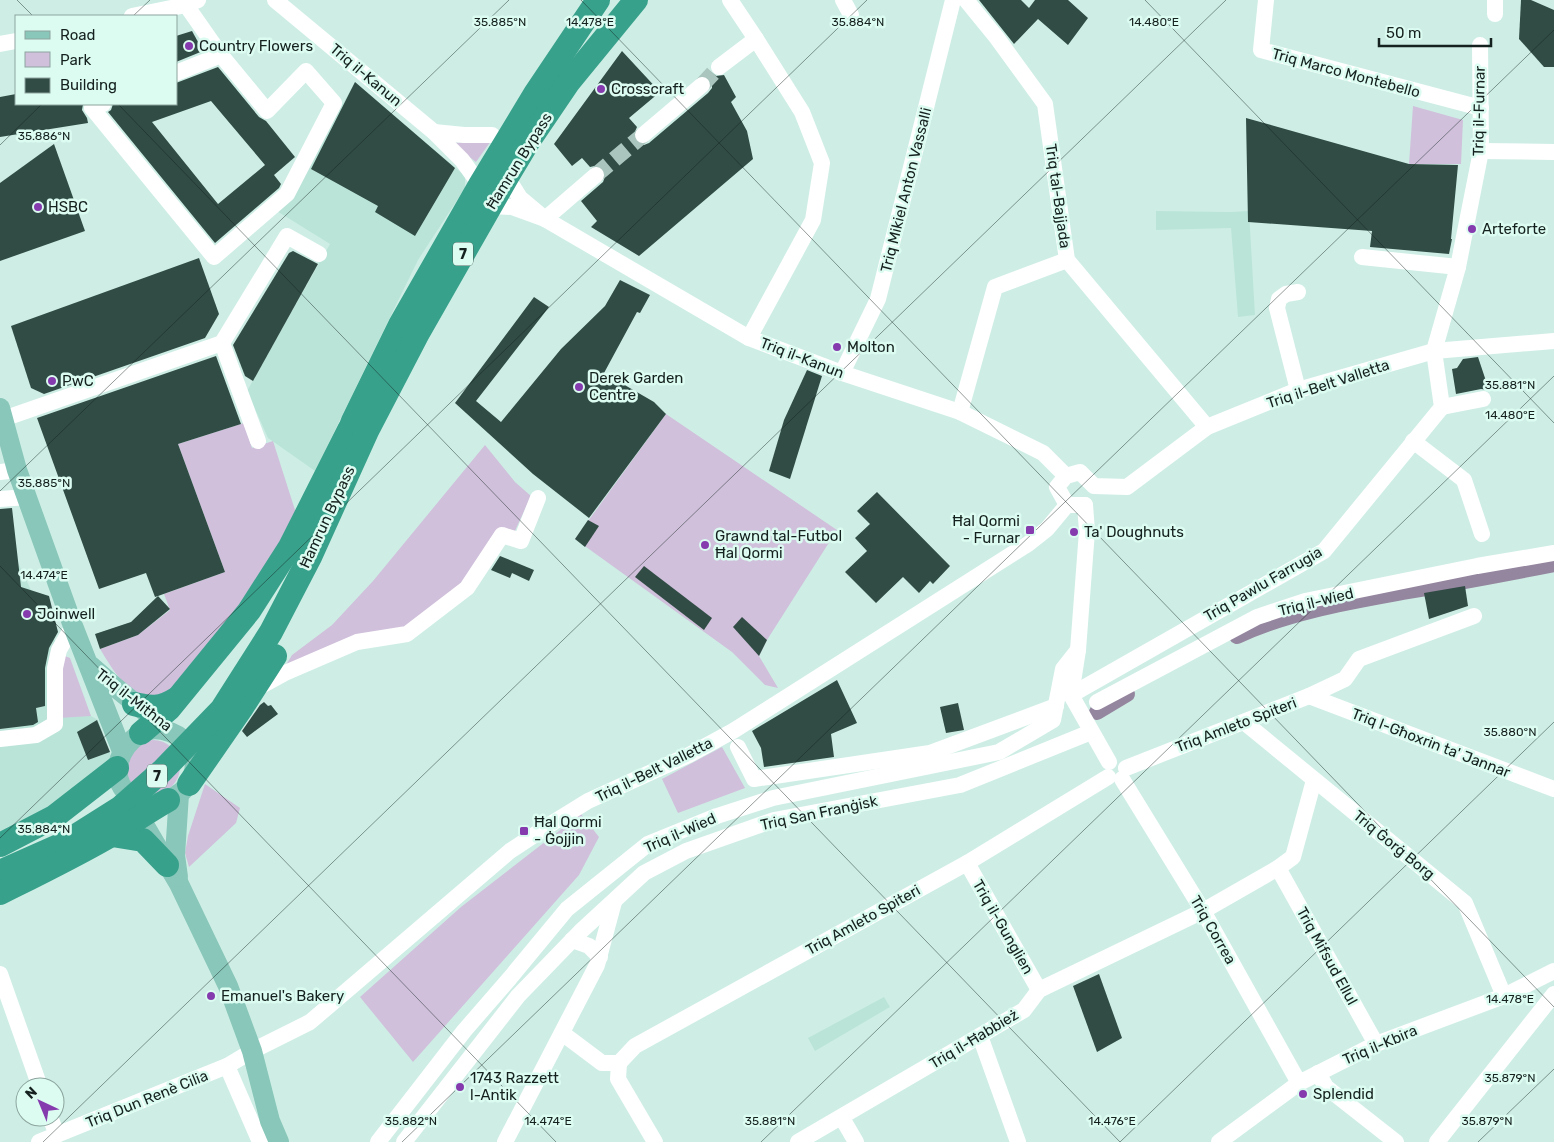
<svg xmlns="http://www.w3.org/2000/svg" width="1554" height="1142" font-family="Rubik,sans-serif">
<rect width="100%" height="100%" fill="#ceeee5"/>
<g fill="#bbe4d9">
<polygon points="355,82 465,176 465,188 418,260 315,471 268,438 247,391 330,244 272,208 292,194"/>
<polygon points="1156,211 1230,212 1249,211 1255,315 1238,317 1231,228 1156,230"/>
<polygon points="0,525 91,716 98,720 113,762 47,817 0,836"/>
<polygon points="884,997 890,1007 815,1051 808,1038"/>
</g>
<g fill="#d0c0db">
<polygon points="1413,106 1463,120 1461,164 1409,164"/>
<polygon points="491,141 476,162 451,143"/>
<polygon points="666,414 837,530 767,640 759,656 778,688 765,685 732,652 575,539"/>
<path d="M244,423l8,25 21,-7 22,69 8,3 -28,51 -110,133c-6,0 -14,1 -20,0 -20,-5 -35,-32 -45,-48l38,-14 32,-25 -6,-16 61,-22 -47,-128z"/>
<polygon points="485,445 515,482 531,496 514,533 470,576 411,625 286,665 292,655 332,625 373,581"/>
<polygon points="65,656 70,658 91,716 59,718 58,689"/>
<circle cx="153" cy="767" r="27"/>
<polygon points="722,747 745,788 678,813 662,779"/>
<polygon points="205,784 240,808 236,823 189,867 185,853 188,836"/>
<polygon points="581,814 599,837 579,875 413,1062 360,997 461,907"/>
</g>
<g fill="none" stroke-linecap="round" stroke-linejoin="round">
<g stroke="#95869f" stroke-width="16">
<path d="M1237,636c51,-24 111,-34 166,-44 51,-9 101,-18 151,-28"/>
<polyline points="1097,712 1127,694"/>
</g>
</g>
<g fill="#314c45" fill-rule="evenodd">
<polygon points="979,0 1021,0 1029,8 1035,0 1068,0 1088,18 1068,45 1038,19 1014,44"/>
<polygon points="1521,0 1531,0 1554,10 1554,67 1544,67 1519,39"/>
<polygon points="192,31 203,51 176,62 176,36"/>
<polygon points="622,51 660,92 629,118 637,127 633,136 636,142 644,145 649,143 708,93 712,88 712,83 709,78 705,75 710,71 716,76 724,75 736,97 731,102 747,131 753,159 639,256 591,227 597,221 581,201 603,182 606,174 604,169 599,165 590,167 582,158 572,166 554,144"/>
<path d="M218,67l41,50 7,4 29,36 -21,18 7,9 -2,4 -64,55 -107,-131 3,-2 2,-6h63v-21zM211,101l54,64 -47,39 -66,-82z"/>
<polygon points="355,82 455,168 415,236 375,212 378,206 311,169"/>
<polygon points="16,94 16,104 83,104 82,110 87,118 88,123 0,137 0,97"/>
<polygon points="1246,118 1409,164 1458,165 1451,239 1452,239 1449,254 1370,247 1372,231 1248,222"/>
<polygon points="54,144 85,231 0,261 0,183"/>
<polygon points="293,251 318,264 253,381 245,376 233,345 289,253"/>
<polygon points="199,258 219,314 205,338 44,394 31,388 11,326"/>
<polygon points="620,280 650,295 640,313 637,312 604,373 654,402 666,414 589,518 533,474 455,403 534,297 549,307 476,401 501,422 561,349 605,306"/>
<polygon points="216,356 241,424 178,444 225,572 158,596 170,609 138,635 100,649 95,634 131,622 158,596 155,597 146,573 99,589 37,418"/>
<polygon points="1478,357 1489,390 1481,389 1456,394 1452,369 1457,368 1463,359"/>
<polygon points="807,370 822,376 790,479 769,471 784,420"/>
<polygon points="877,492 950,566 933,584 930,581 919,593 903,577 876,603 845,572 867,551 855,538 870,524 857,511"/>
<polygon points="12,508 21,587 49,596 58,632 49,648 45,668 45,706 36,708 38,722 33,725 0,729 0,509"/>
<polygon points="588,520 599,526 585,547 575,539"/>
<polygon points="500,556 534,570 529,581 512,573 510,578 491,570"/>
<polygon points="644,566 712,618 704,630 635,577"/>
<polygon points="1465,586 1468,606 1429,619 1424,593"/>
<polygon points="742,617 767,640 759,656 733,627"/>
<polygon points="837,680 857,723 831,734 834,757 764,767 761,748 752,731"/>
<polygon points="264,702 268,706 271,705 278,714 247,737 242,731 260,705"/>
<polygon points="958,703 964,730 946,733 940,707"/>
<polygon points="97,720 110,752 88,760 77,732"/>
<polygon points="1099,974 1122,1038 1097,1052 1073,986"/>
</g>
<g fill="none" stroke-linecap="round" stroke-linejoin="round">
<g stroke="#a9c5bd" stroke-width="16" stroke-dasharray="16 8" stroke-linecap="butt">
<polyline points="702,85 719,67"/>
<polyline points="596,175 643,135"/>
</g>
<g stroke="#fff" stroke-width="16">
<polyline points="275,0 434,132 462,160 480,185"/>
<polyline points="730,0 756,39 802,112 822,163 813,220 749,338"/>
<polyline points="843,0 851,15"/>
<polyline points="966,0 997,38 1045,104 1067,260 1207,427"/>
<polyline points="1266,0 1261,50 1481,108"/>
<polyline points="1495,14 1495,0"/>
<polyline points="132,16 186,5 198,0"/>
<polyline points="0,44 16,41"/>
<polyline points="719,67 756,39"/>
<polyline points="176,73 221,55"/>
<polyline points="103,104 92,108 214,257 287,194 334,103 306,71 267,111 221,55 186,5"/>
<polyline points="434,132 464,135 492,135"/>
<polyline points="643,135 702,85"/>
<polyline points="1481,151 1554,152"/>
<polyline points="507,177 520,198 545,219 596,175"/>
<polyline points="491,206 512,207 545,219 749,338 842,373 960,412 1043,453 1066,476"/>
<polyline points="1362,257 1458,267"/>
<polyline points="222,343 258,441"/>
<polyline points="842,373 878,299 953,0"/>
<polyline points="1298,390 1277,308 1279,299 1286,294 1298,292"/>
<polyline points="1442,407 1483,399"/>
<polyline points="960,412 995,287 1067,260"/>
<polyline points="3,419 222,343 287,236 319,254"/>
<polyline points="1413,441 1464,480 1482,534"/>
<polyline points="0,472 17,470"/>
<polyline points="0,499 27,497"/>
<polyline points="1067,505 1057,487 1066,476 1080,472 1094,486 1127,487 1207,427 1298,390 1434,351 1554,341"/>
<polyline points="1085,505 1087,531 1078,650 1071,695 1109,762"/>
<polyline points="259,682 263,685 285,673 357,642 407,634 467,588 502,535 521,541 538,498"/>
<polyline points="1071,695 1324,551 1442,407 1434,351 1458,267 1481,151 1480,45"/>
<polyline points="1309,696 1554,789"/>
<polyline points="1097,702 1257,617 1305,601 1477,566 1554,553"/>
<polyline points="1244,722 1465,903 1504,996"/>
<polyline points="0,739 36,735 55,724 55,668 59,650 73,626"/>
<polyline points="738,747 754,779 930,753 1056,706"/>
<polyline points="1126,768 1309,696 1345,679 1359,659 1474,616"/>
<polyline points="1122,779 1203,911 1299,1083"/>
<polyline points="967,863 1039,990"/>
<polyline points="1278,868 1376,1044"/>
<polyline points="572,940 589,946 600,957"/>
<polyline points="0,974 40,1087"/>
<polyline points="562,1033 602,1063 619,1063"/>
<polyline points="980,1036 1018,1142"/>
<polyline points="619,1063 635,1046 967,863 1108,777"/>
<polyline points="619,1063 618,1079 655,1142"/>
<polyline points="227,1066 260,1142"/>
<polyline points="1318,1073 1326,1087 1396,1142"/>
<polyline points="50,1117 57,1135"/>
<polyline points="842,1118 856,1142"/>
<polyline points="39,1142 227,1066 252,1051 310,1022 510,851 554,822 588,801 689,755 733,731 1028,544 1047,529 1067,505 1085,505"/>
<polyline points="378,1142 464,1031 510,978 567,909 648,844 717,816 773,798 999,752 1053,720 1063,669 1078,650"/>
<polyline points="404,1142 518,996 580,932 644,873 686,851 774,820 960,785 1091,732"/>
<polyline points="505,1142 597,965 614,902"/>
<polyline points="798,1142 1024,1010 1039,990 1203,911 1278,868 1293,857 1314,780"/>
<polyline points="1219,1142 1299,1083 1376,1044 1504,996 1554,971"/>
<polyline points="1437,1142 1554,994"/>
</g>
<g stroke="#88c7b9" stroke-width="20">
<polyline points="0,408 17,470 73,626 122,751"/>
<polyline points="91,666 115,687 147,713"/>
<path d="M154,729c51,3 55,60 7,73 -14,4 -21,2 -32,-7 -21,-18 -10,-48 11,-61 4,-3 10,-4 14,-5z"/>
<polyline points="132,804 179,884 228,986 252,1051 270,1121 279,1142"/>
<polyline points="178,877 175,855 179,794"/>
</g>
<g stroke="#38a18b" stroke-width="24">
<polyline points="344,445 353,421 400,325 480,185 535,94 598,0"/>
<path d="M134,704c16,4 27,5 42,-5"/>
<polyline points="141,733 169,709 249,611 290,547 349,430"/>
<polyline points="189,784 241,709 275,656"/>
<polyline points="112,835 143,840 167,865"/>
<polyline points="0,845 54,817 117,768"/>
<polyline points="0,872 63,844 120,808 162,771 222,709 271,632 310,557 367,431 418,333 507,177 528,142 568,83 636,0"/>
<path d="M0,893c36,-18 71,-35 106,-55 21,-12 41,-26 62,-38"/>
</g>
</g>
<path fill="none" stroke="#15211e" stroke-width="1" stroke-opacity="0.45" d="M17,0l16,16M581,0l973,1007M1145,0l409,423M133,16l17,-16M118,104l1002,1038M0,145l42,-41M0,491l509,-491M0,566l556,576M0,838l867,-838M43,1142l1183,-1142M402,1142l1152,-1112M761,1142l793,-766M1120,1142l434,-420M1478,1142l76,-73"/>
<g fill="#853bad" stroke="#dcfcf2" stroke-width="2">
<circle cx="189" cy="46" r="5"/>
<circle cx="601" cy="89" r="5"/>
<circle cx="38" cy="207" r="5"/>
<circle cx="1472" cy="229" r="5"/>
<circle cx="837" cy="347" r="5"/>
<circle cx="52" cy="381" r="5"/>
<circle cx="579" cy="387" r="5"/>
<rect x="1025" y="525" width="10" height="10" rx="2.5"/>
<circle cx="1074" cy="532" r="5"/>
<circle cx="705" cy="545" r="5"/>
<circle cx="27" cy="614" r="5"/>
<rect x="519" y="826" width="10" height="10" rx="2.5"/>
<circle cx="211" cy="996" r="5"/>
<circle cx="460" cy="1087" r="5"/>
<circle cx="1303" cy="1094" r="5"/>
</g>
<g text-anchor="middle" stroke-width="5" stroke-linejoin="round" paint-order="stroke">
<g fill="#dcfcf2" stroke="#51635e" stroke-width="1">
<rect x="453" y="242.5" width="20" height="23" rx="4"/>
<rect x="147" y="764.5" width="20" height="23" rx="4"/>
</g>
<g font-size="14" font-weight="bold" fill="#15211e">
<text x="463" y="259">7</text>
<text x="157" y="781">7</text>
</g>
<g font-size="15" fill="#15211e" stroke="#dcfcf2" text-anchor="start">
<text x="199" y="51">Country Flowers</text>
<text x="611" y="94">Crosscraft</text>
<text x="48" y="212">HSBC</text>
<text x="1482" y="234">Arteforte</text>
<text x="847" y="352">Molton</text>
<text x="589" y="383">Derek Garden<tspan x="589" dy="17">Centre</tspan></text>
<text x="62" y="386">PwC</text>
<text x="1020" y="526" text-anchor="end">Ħal Qormi<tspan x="1020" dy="17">- Furnar</tspan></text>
<text x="1084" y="537">Ta' Doughnuts</text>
<text x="715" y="541">Grawnd tal-Futbol<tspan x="715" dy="17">Ħal Qormi</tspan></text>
<text x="37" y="619">Joinwell</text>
<text x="534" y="827">Ħal Qormi<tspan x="534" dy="17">- Ġojjin</tspan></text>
<text x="221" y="1001">Emanuel's Bakery</text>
<text x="470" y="1083">1743 Razzett<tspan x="470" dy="17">l-Antik</tspan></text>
<text x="1313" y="1099">Splendid</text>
</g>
<g font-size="15" fill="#15211e" stroke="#dcfcf2">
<text transform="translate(1346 73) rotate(15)" y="5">Triq Marco Montebello</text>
<text transform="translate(366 75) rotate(40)" y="5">Triq il-Kanun</text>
<text transform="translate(1479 111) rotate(-89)" y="5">Triq il-Furnar</text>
<text transform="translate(519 161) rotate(-58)" y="5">Ħamrun Bypass</text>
<text transform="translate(906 190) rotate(-76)" y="5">Triq Mikiel Anton Vassalli</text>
<text transform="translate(1058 196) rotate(82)" y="5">Triq tal-Bajjada</text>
<text transform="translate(802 358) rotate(21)" y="5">Triq il-Kanun</text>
<text transform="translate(1328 384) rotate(-18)" y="5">Triq il-Belt Valletta</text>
<text transform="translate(327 517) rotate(-65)" y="5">Ħamrun Bypass</text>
<text transform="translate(1263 584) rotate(-30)" y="5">Triq Pawlu Farrugia</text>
<text transform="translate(1316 602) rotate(-14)" y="5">Triq il-Wied</text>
<text transform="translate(134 700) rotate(38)" y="5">Triq il-Mitħna</text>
<text transform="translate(1236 725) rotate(-21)" y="5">Triq Amleto Spiteri</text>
<text transform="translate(1431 743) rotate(21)" y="5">Triq l-Għoxrin ta' Jannar</text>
<text transform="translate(654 770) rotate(-26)" y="5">Triq il-Belt Valletta</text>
<text transform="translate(819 813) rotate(-12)" y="5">Triq San Franġisk</text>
<text transform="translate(680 833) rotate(-24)" y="5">Triq il-Wied</text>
<text transform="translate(1394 845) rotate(39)" y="5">Triq Ġorġ Borg</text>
<text transform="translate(863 920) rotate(-29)" y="5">Triq Amleto Spiteri</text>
<text transform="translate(1003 927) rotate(60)" y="5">Triq il-Gunglien</text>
<text transform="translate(1213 930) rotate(60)" y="5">Triq Correa</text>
<text transform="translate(1327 956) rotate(61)" y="5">Triq Mifsud Ellul</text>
<text transform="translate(974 1039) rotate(-31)" y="5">Triq il-Ħabbież</text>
<text transform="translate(1380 1045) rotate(-23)" y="5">Triq il-Kbira</text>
<text transform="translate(147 1099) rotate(-22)" y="5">Triq Dun Renè Cilia</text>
</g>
</g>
<g font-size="12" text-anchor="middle" fill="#15211e" stroke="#dcfcf2" stroke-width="5" stroke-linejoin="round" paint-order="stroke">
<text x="500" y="26">35.885°N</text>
<text x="858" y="26">35.884°N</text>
<text x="590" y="26">14.478°E</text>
<text x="1154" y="26">14.480°E</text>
<text x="44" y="140">35.886°N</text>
<text x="1510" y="389">35.881°N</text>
<text x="1510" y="419">14.480°E</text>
<text x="44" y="487">35.885°N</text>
<text x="44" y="579">14.474°E</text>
<text x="1510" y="736">35.880°N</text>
<text x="44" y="833">35.884°N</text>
<text x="1510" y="1003">14.478°E</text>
<text x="1510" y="1082">35.879°N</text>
<text x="548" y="1125">14.474°E</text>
<text x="1112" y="1125">14.476°E</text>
<text x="411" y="1125">35.882°N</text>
<text x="770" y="1125">35.881°N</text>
<text x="1487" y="1125">35.879°N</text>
</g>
<rect x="15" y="15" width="162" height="90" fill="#dcfcf2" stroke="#8ca49d"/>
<rect x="25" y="31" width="25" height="8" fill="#88c7b9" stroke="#8ca49d"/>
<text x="60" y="40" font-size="15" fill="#15211e">Road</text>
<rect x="25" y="52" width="25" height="15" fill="#d0c0db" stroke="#8ca49d"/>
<text x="60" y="65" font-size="15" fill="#15211e">Park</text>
<rect x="25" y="78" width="25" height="15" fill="#314c45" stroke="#8ca49d"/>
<text x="60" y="90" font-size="15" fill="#15211e">Building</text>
<g transform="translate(40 1102) rotate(316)"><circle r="24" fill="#dcfcf2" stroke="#8ca49d"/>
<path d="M0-4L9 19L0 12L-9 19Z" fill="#853bad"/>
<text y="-8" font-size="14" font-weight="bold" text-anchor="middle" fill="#15211e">N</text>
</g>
<path d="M1379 38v8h112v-8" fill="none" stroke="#15211e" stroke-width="2.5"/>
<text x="1386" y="38" font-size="15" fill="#15211e" stroke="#dcfcf2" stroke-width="4" paint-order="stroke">50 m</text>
</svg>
